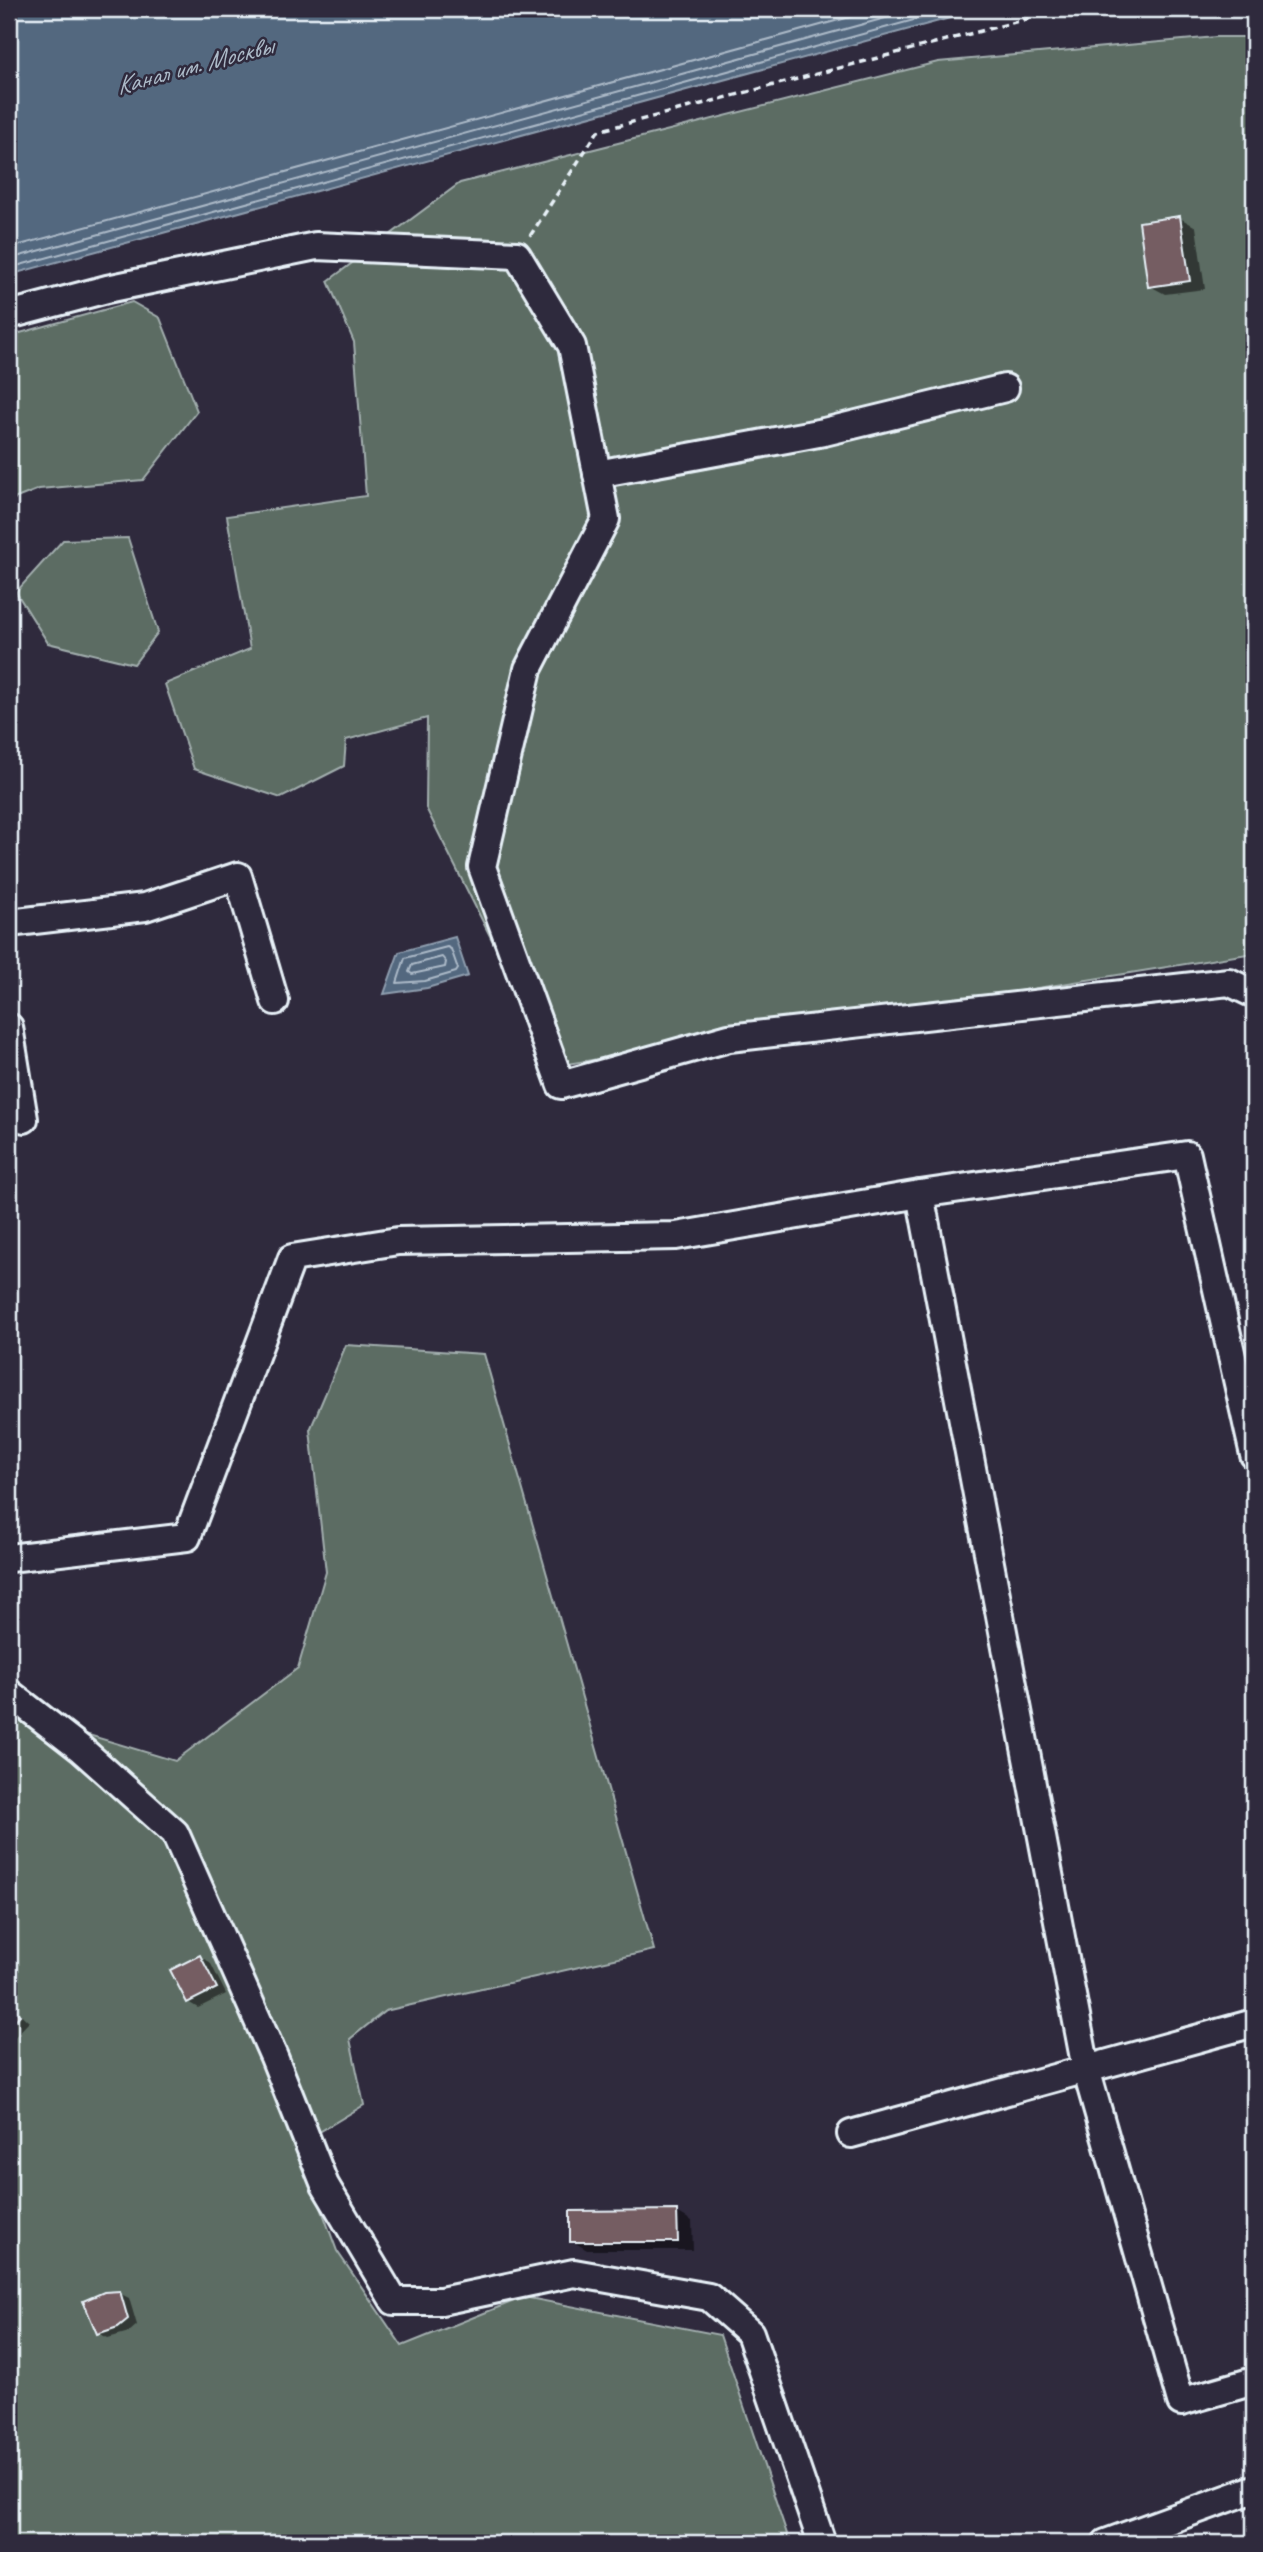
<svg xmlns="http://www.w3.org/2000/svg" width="1263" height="2552" font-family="Caveat,sans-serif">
<rect width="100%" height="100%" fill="#2f2a3d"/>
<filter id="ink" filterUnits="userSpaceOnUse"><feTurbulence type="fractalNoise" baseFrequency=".0143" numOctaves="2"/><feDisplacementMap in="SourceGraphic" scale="14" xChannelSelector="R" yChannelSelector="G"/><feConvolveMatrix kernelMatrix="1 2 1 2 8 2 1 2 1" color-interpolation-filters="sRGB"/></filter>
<g filter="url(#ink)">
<g fill="#5c6c63" stroke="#a2aeae" stroke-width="2">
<polygon points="1216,37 1254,37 1254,953 555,1066 426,808 427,718 346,740 344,766 281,798 194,769 165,684 250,649 227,516 366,496 354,342 328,281 460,183 938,62"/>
<polygon points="132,302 160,318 197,411 143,480 39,489 9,501 9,336"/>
<polygon points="128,538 158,632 134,664 48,643 16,592 63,540"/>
<polygon points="346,1345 484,1354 654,1950 385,2011 350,2039 364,2105 298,2145 337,2251 402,2346 524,2297 720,2335 790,2543 9,2543 9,1711 175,1761 298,1668 326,1572 310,1430"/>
</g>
<g fill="#53677f" stroke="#8f9eaf" stroke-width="2">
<polygon points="9,9 983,9 9,275"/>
<polygon points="455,937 468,976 427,988 384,994 399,952"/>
</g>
<g fill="#0007">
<polygon points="1180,218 1196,227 1205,289 1165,294 1150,286"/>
<polygon points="200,1957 210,1962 226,1994 198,2008 188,2002"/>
<polygon points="9,2003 29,2022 9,2043"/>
<polygon points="677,2212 692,2221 693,2250 587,2250 572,2241"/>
<polygon points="119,2293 129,2298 137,2325 129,2332 108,2338 98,2333"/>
</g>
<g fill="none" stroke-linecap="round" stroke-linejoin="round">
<g stroke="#acbac8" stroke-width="2">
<polyline points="9,248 879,9"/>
<polyline points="9,259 918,9"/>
<polyline points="9,268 954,9"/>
<polygon points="447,947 451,949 458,969 456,972 425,981 397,983 405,958"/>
<polygon points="442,957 446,962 445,967 412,974 409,972 412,965"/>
</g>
</g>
<g fill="#745d62" stroke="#e8f1f8" stroke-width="2">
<polygon points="1180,216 1190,281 1148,287 1139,222"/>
<polygon points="200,1955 217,1988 187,2003 170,1970"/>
<polygon points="9,2005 20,2015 9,2027"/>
<polygon points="677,2210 678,2242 570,2242 570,2211"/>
<polygon points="120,2291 128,2319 118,2327 97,2334 83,2301 104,2292"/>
</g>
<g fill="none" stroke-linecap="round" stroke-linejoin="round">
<defs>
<g id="minor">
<polyline points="9,315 107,289 316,246 517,255 572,346 606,519 528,669 482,867 561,1085 729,1038 1229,982 1254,994"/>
<polyline points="597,474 824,432 1005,388"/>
<polyline points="9,923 145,907 238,876 275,1001"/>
<polyline points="9,1027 24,1119"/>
<polyline points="920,1194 1086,2069 1181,2402 1254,2381"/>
<polyline points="9,1558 187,1537 292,1258 398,1241 676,1236 920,1194 1187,1155 1254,1455"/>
<polyline points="9,1693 81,1749 175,1833 274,2057 325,2185 394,2301 441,2301 574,2273 709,2297 750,2333 822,2543"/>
<polyline points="851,2134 1254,2023"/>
<polyline points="1106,2543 1254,2489"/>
</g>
</defs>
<use href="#minor" stroke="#e8f1f8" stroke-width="32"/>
<polyline stroke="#e8f1f8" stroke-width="3.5" stroke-dasharray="7 5" stroke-linecap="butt" points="530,236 598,131 1065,9"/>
<use href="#minor" stroke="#2f2a3d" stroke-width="26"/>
</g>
</g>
<g text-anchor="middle" stroke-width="5" stroke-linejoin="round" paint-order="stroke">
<g font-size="26" font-style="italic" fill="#acbac8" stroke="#2f2a3d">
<text transform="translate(194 65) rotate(-15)" y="9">Канал им. Москвы</text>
</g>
</g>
<rect width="1263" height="2552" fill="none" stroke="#2f2a3d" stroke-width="35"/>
<rect x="18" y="18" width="1228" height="2517" fill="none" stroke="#e8f1f8" stroke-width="2.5" filter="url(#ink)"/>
</svg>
